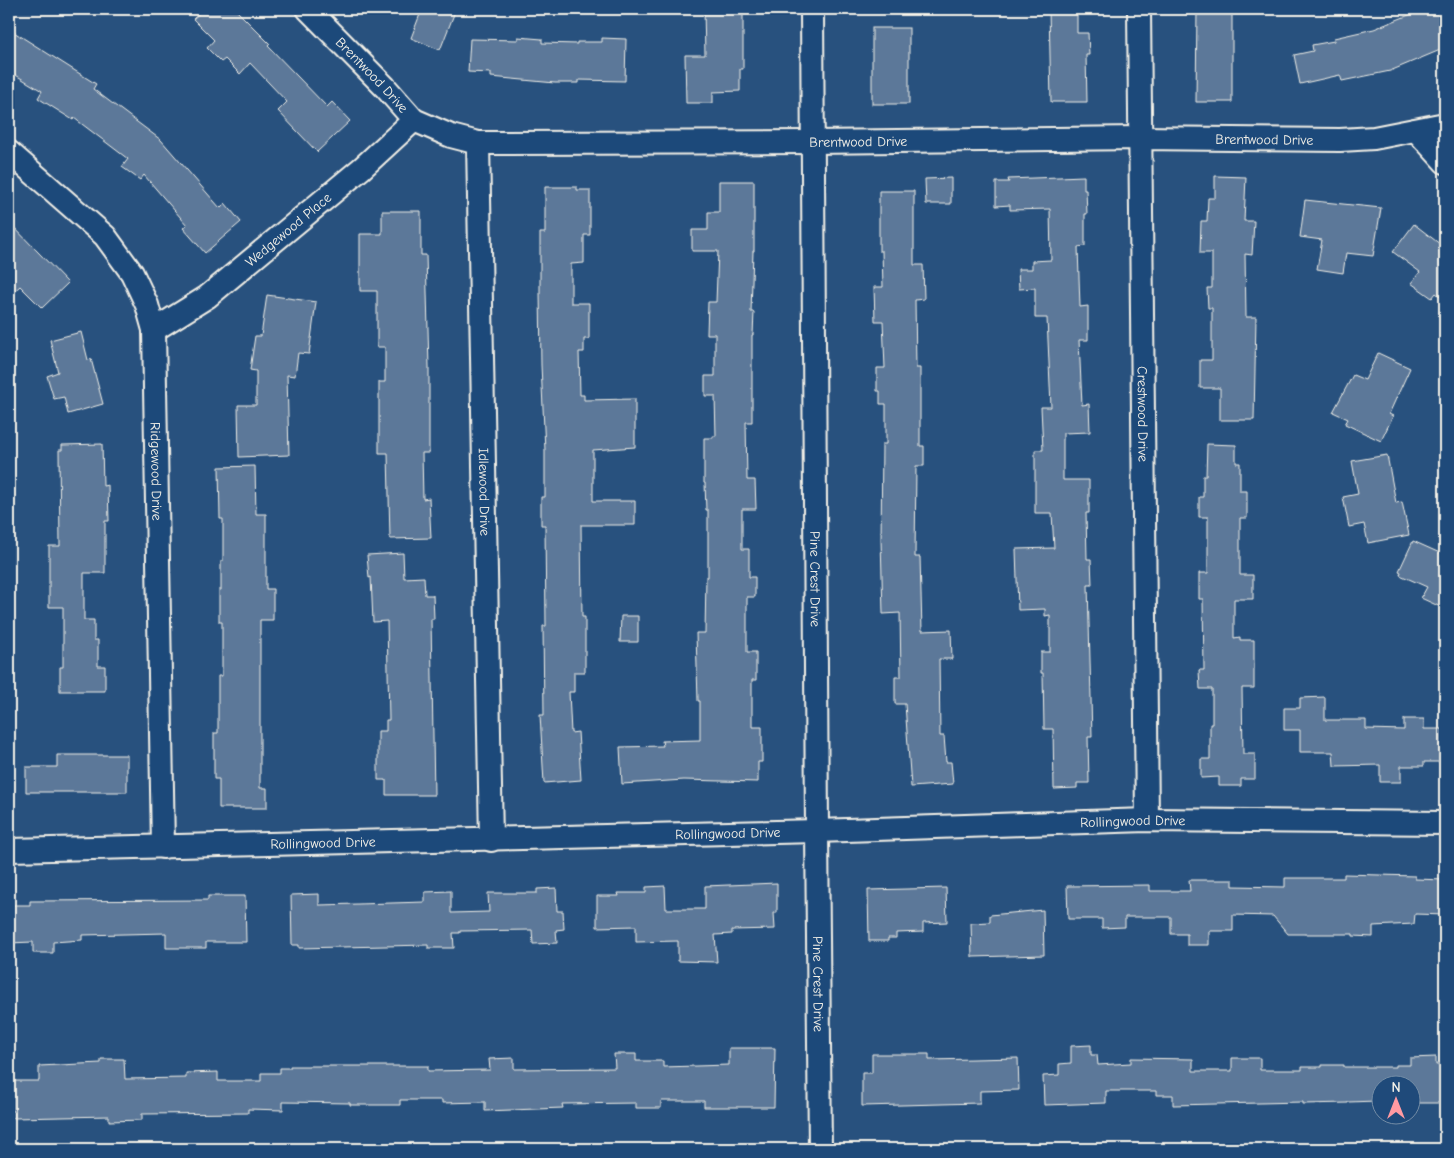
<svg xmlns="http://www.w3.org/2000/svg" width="1454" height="1158" font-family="'Comic Neue',sans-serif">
<rect width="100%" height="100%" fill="#28517e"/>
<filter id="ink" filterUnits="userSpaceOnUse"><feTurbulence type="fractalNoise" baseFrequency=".02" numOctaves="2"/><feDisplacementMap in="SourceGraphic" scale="10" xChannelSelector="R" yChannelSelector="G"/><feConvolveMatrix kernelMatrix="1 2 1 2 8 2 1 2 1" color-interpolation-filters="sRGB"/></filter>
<g filter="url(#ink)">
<g fill="#5b7899" stroke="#f4f1e8">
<polygon points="204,9 235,9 270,44 268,46 327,107 332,102 350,121 317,152 278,111 287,102 250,63 240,74 225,59 221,62 207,48 214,40 193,19"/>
<polygon points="422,9 456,9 440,50 411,38"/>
<polygon points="704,9 743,9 743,69 740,69 740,91 713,92 713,103 686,103 685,55 705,55"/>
<polygon points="1049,9 1077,9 1077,33 1088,33 1089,55 1086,55 1087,102 1051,102"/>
<polygon points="1197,9 1232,9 1232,102 1196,102"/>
<polygon points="1424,9 1437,9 1445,29 1445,48 1390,71 1342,81 1340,75 1300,84 1294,55 1313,51 1312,45 1334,41 1334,38 1374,29"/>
<rect x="872" y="28" width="37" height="76"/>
<polygon points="9,29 96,84 93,89 161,140 220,208 225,203 241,222 205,253 183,228 187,225 144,175 140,180 122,167 128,159 74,118 73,120 38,98 42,91 9,71"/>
<polygon points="518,37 542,39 542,43 577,44 577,42 602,42 602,38 626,39 625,81 579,80 579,83 555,83 491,77 491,73 468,72 470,39 518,40"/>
<polygon points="1084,176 1084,190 1086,190 1087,214 1085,214 1085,246 1078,247 1080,307 1088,306 1088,340 1079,340 1082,405 1089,404 1090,432 1063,433 1063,480 1089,480 1089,513 1086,513 1087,559 1091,559 1092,585 1088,585 1092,737 1088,737 1089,783 1077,783 1077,788 1054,789 1053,729 1044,729 1043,673 1041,673 1041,652 1050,652 1050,615 1045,616 1045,609 1018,610 1016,549 1054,548 1052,513 1035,513 1035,450 1043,450 1041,407 1051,407 1047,318 1035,318 1035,288 1019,289 1018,269 1032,269 1032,261 1051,260 1050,209 1010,210 1010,205 996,206 996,182 1009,182 1008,179"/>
<polygon points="1215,176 1246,177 1244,221 1254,221 1252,255 1245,254 1246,317 1256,317 1254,420 1220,420 1220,388 1200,388 1200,360 1212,360 1212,308 1208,308 1207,288 1212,288 1212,253 1200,253 1201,221 1207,221 1208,198 1215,198"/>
<polygon points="951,178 951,204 926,204 925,179"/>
<polygon points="719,181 754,181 754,251 753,251 751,312 754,312 753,335 752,335 752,422 746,422 747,480 755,480 756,509 742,509 742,549 749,549 749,577 755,577 755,597 747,597 747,652 756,652 756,680 752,680 752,727 762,727 762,762 758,762 758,782 684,780 622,784 620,747 663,746 662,741 700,740 700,701 698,701 696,633 705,633 706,577 708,577 708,510 706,510 705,483 704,483 704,438 713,438 713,436 716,436 715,396 705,396 705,376 715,376 715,334 707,334 708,302 716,302 718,251 692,251 692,230 708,230 708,212 719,212"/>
<polygon points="545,187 577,187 577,190 590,190 590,235 584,235 584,263 571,264 571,303 589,303 589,339 584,339 584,352 579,352 580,395 584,395 584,400 635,399 635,447 593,450 593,501 635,501 635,525 581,525 582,617 585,617 585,672 574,672 574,692 569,692 571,733 578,732 581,780 544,783 540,715 544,715 543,626 546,626 545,525 541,525 541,497 545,497 545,450 541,365 540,291 540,233 545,233"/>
<polygon points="879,191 914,191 914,265 923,265 924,299 915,300 916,368 920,368 920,446 924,446 924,466 916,466 915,557 920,557 922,631 951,630 952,659 939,659 940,736 944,736 946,762 951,762 953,784 911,787 905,704 895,704 895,677 901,677 900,613 883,614 881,540 882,444 886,444 886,404 880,404 880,391 877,391 877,368 885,368 883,321 875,321 874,287 883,287 882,251 879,251"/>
<polygon points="1305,200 1381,208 1373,256 1346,253 1343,273 1317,269 1322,240 1300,237"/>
<polygon points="382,211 421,211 421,255 426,255 429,367 429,453 422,453 423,499 429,498 431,538 390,539 388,453 379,453 379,382 385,382 385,347 377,347 377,291 360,291 360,234 382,234"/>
<polygon points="9,222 68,283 42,308 20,286 9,296"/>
<polygon points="1414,224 1445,248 1445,300 1436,293 1432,298 1411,283 1420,272 1393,252"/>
<polygon points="267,295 316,302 309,354 298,353 295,376 287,375 289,455 239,457 238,405 256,405 256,371 250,370 255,336 261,336"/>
<polygon points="81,332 88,360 91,359 103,404 68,414 64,397 54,399 47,376 58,372 50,340"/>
<polygon points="1378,353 1410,368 1389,414 1393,416 1381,441 1345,424 1348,419 1333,412 1353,375 1365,380"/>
<polygon points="102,444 103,486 108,485 109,521 105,521 105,573 84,573 84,620 94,620 94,640 98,640 98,666 105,666 105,691 60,691 60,667 63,667 63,607 49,607 49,546 60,546 59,450 62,450 62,445"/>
<polygon points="1207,444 1236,445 1236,463 1240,463 1240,491 1247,491 1247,518 1240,518 1240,575 1253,575 1253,599 1234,599 1234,638 1240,637 1240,640 1254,640 1254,688 1242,688 1243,754 1255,754 1255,779 1241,779 1241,786 1219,786 1219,777 1201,778 1201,759 1210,759 1210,724 1212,724 1212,689 1200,689 1199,670 1204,670 1203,599 1199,599 1199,573 1208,573 1208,517 1199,517 1199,497 1203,497 1203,476 1206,476"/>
<polygon points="1387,455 1396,503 1402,502 1409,535 1368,543 1364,524 1349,527 1343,497 1358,494 1352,461"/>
<polygon points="255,466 256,514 266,514 266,589 273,589 273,620 260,620 260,788 267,788 267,808 219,808 219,779 214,779 214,733 218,733 218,676 222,676 222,622 219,622 219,590 221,590 221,561 223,561 223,519 220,519 219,467"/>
<polygon points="1413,541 1442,554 1445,548 1445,609 1421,598 1427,587 1400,575 1401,572 1399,571"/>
<polygon points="403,553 404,578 424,577 425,595 433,595 434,619 431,619 434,795 386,795 386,780 378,780 378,731 386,731 386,720 389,720 387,621 373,622 371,577 369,578 367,555"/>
<polygon points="621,616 638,616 638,642 620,642"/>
<polygon points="1325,697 1325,720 1366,720 1366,729 1404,730 1404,719 1424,719 1424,729 1445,729 1445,762 1424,762 1424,766 1401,766 1401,782 1380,782 1380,765 1334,766 1333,752 1300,752 1300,730 1284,730 1284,708 1300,708 1300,698"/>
<polygon points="57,755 127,755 127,792 26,792 26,767 57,767"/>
<polygon points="1344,874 1415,876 1415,879 1445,880 1445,915 1415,914 1414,924 1373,926 1373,937 1353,936 1353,934 1288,934 1273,916 1233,915 1233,931 1209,931 1209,945 1187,945 1187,934 1171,934 1171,917 1125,917 1125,927 1102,928 1102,919 1068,919 1067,886 1150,885 1150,891 1190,891 1189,880 1233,880 1233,886 1285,887 1285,878 1344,878"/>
<polygon points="777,883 777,913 774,913 775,929 732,930 732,934 715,935 717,962 678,961 678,941 636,942 636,926 597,927 597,896 619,896 618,893 646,893 646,887 665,886 666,909 705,909 705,886"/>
<polygon points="556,888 557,911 563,911 564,929 556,930 557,943 533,944 532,930 460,931 460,933 453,933 454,948 428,948 428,945 299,948 299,945 292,945 291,895 319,894 319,905 358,904 425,902 425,892 451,891 451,913 489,912 488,893 537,893 537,889"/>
<polygon points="946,888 947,922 923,923 923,932 896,933 896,938 888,938 888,941 869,941 868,890"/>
<polygon points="208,896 245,896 246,942 206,942 206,948 166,948 166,933 82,935 82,940 53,942 53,953 33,953 33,942 9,943 9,905 30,905 30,901 208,900"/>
<polygon points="1043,910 1044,955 972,957 971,923 990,922 990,915"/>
<polygon points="1091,1045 1091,1055 1097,1055 1098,1065 1131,1063 1131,1058 1193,1059 1193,1071 1232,1071 1232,1058 1260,1058 1260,1070 1302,1070 1302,1067 1322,1067 1322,1065 1344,1065 1344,1067 1396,1067 1396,1065 1410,1065 1410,1058 1436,1057 1436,1065 1445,1064 1445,1101 1442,1101 1442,1103 1418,1103 1418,1101 1412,1101 1412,1086 1377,1086 1377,1101 1348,1102 1348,1103 1303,1104 1303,1102 1173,1105 1173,1095 1156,1095 1156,1091 1106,1091 1106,1103 1044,1105 1043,1076 1059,1075 1059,1064 1071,1063 1071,1046"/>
<polygon points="729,1048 775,1048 774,1107 704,1107 704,1101 661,1101 661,1108 636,1108 636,1103 562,1104 563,1108 485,1111 485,1102 442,1103 442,1100 400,1100 400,1105 350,1105 350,1103 283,1102 283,1110 248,1109 248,1113 142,1114 142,1120 109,1121 109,1116 14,1118 14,1111 9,1111 9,1081 39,1081 39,1066 101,1063 101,1059 124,1059 125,1079 186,1078 186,1073 218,1072 218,1081 261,1081 261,1073 280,1073 280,1068 290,1068 290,1066 428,1066 428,1071 490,1070 489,1059 514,1058 514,1069 615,1068 614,1054 636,1054 636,1061 663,1061 663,1067 729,1065"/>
<polygon points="872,1054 929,1054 929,1060 1018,1058 1019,1090 980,1091 980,1103 862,1106 862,1073 872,1073"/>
</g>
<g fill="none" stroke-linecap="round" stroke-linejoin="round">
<defs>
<g id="minor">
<path id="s1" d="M308,9l77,78 29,33 37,16 27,7 335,-1 327,-4 200,2 34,-2 71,-14"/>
<path id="s2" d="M812,9l5,822 3,318"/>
<path id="s3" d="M1139,9l8,811"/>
<polyline points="1416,130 1445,162"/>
<path id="s4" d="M478,143l13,697"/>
<path id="s5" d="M9,152l96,84 27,37 15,32 7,25 9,517"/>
<path id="s6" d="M154,330l53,-33 155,-129 52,-48"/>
<path id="s7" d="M9,850l808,-19 330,-11 298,3"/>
</g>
</defs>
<use href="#minor" stroke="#f4f1e8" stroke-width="26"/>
<use href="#minor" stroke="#1f4a7a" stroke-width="22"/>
</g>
</g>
<g text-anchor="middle" stroke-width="4.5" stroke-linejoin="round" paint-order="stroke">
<g font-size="14" fill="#f4f1e8" stroke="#1f4a7a">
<text dy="5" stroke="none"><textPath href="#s1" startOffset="92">Brentwood Drive</textPath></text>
<text dy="5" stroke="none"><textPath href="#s1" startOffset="1008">Brentwood Drive</textPath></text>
<text dy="5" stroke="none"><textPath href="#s1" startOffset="602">Brentwood Drive</textPath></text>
<text dy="5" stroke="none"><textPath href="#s6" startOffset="168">Wedgewood Place</textPath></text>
<text dy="5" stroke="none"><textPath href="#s3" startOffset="405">Crestwood Drive</textPath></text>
<text dy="5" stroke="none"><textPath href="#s5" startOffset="376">Ridgewood Drive</textPath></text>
<text dy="5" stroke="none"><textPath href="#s4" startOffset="349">Idlewood Drive</textPath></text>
<text dy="5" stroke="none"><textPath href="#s2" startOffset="570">Pine Crest Drive</textPath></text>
<text dy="5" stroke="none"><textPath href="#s7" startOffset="1124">Rollingwood Drive</textPath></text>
<text dy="5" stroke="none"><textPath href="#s7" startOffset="719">Rollingwood Drive</textPath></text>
<text dy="5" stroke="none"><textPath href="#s7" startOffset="314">Rollingwood Drive</textPath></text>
<text dy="5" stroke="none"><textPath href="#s2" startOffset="975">Pine Crest Drive</textPath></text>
</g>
</g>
<rect width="1454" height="1158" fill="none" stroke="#1f4a7a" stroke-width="30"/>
<rect x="15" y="15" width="1424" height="1128" fill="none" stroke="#f4f1e8" stroke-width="2" filter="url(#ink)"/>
<g transform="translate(1396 1100)"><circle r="24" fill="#1f4a7a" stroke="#748da6"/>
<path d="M0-4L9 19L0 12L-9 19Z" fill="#ff9aa2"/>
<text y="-8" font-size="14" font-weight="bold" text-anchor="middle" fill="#f4f1e8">N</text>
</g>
</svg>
